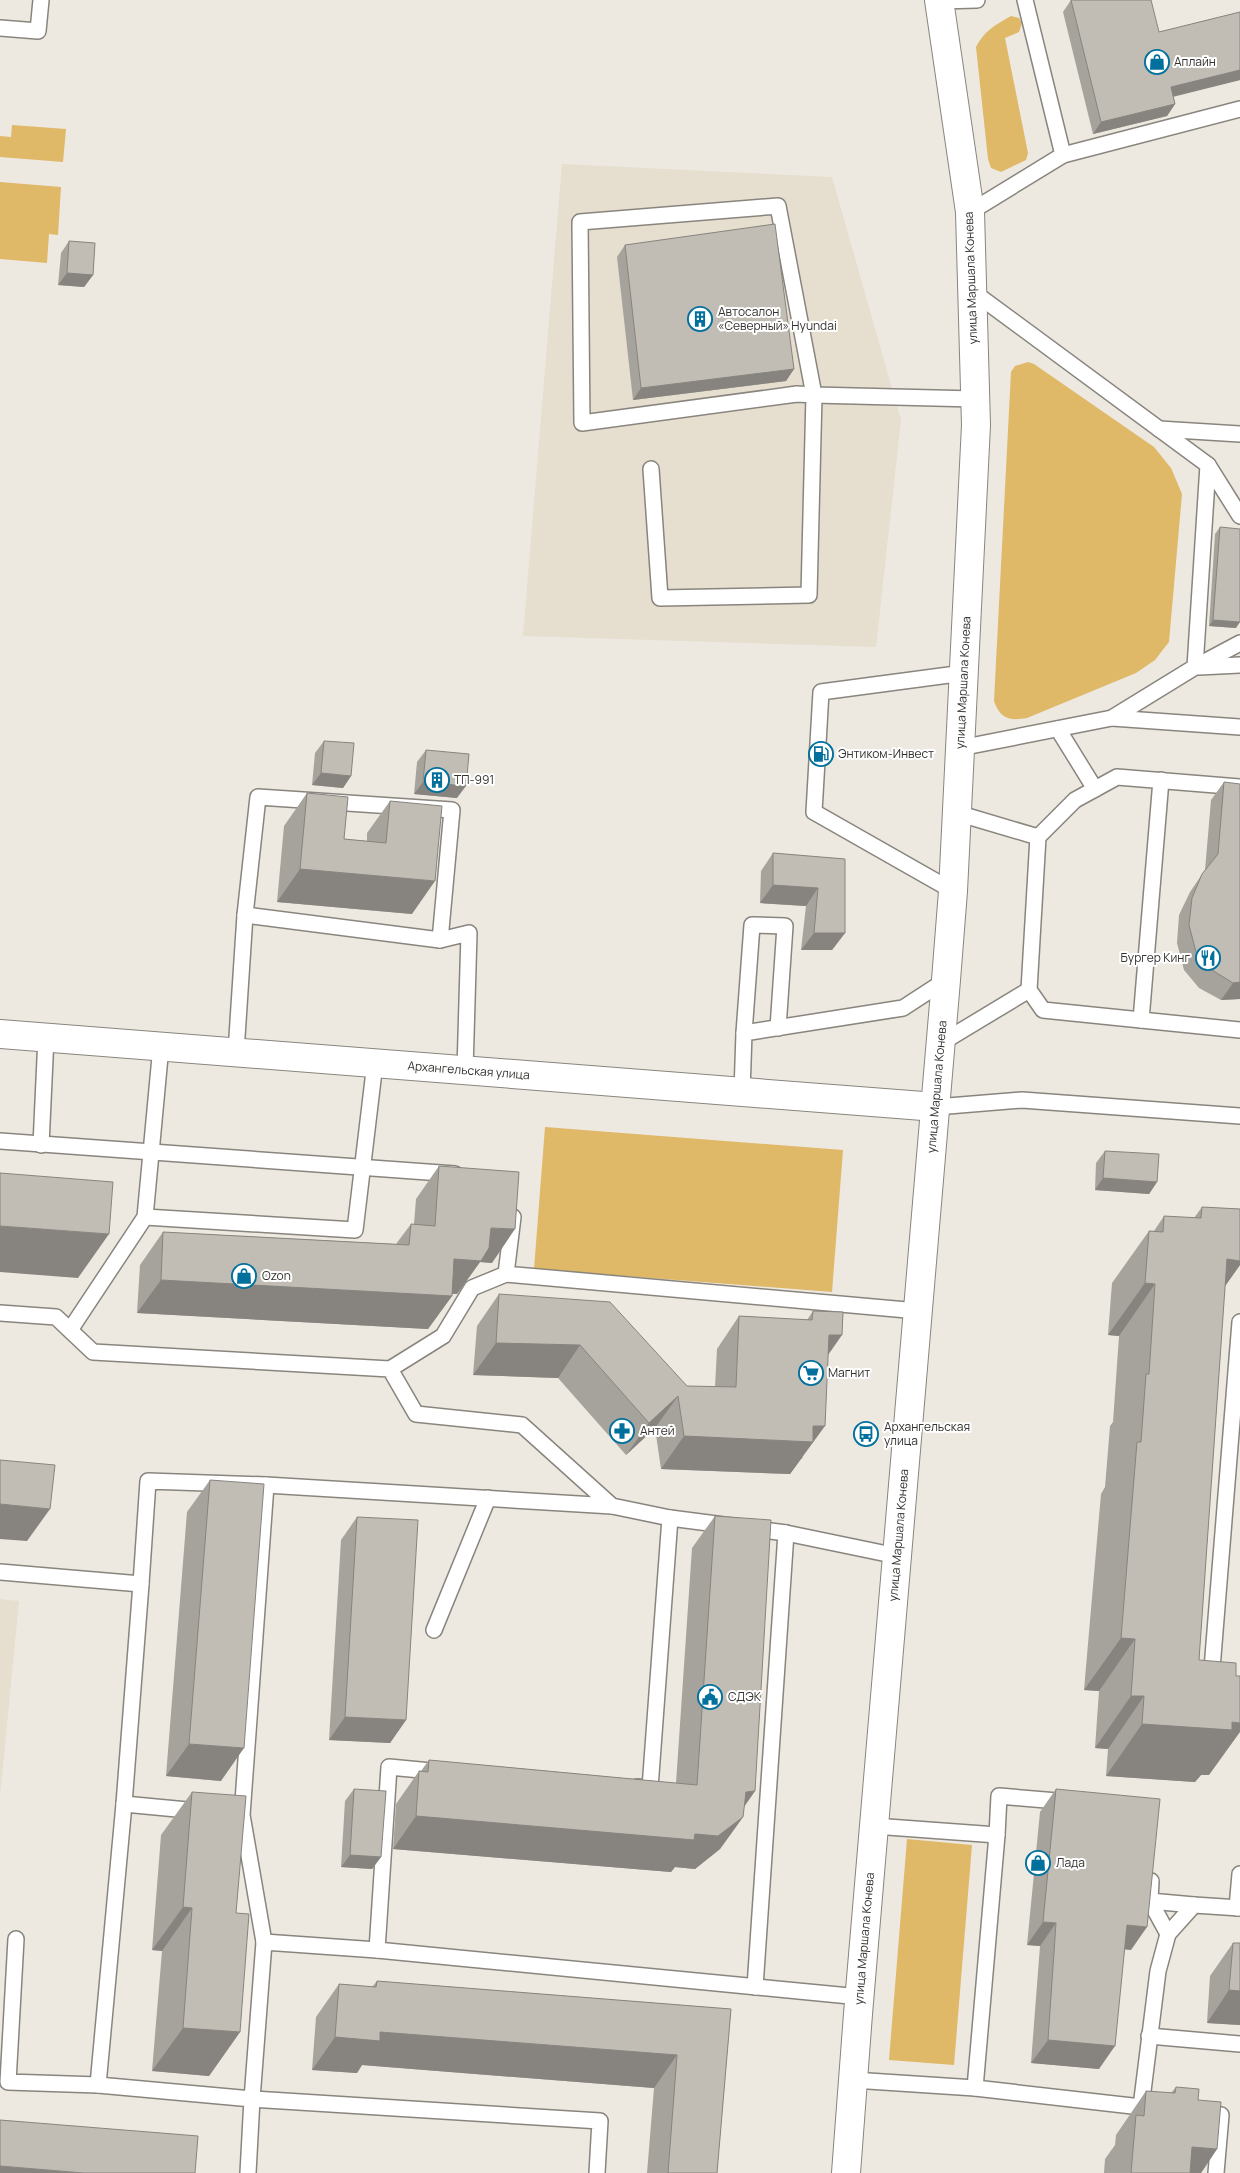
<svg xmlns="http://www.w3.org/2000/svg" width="1240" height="2173" font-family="Manrope,sans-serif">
<rect width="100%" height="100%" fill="#ede9e1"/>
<g fill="#e6decf">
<polygon points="562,164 832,177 901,420 876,647 523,636"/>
<polygon points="0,1599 19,1601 0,1797"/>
</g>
<g fill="#dfb868">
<path d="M1011,16l8,2 3,5 -3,9 -14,6 23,115 -2,7 -25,12 -10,-4 -3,-9 -12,-112c8,-16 19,-22 35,-31z"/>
<polygon points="12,125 66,129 63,162 0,157 0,136 11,137"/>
<polygon points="0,182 61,187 58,235 49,234 47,263 0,259"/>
<path d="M1028,362l6,2 120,83 17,21 11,26 -13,148 -14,18 -19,13 -109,45c-17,3 -27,1 -33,-17l17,-329 4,-6z"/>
<polygon points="545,1127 843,1150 832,1292 534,1269"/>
<polygon points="907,1839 972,1845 954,2065 889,2060"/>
</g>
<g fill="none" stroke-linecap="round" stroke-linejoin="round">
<defs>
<g id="lane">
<polyline points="1025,0 1063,155"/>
<polyline points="939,1 977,0"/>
<polyline points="0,28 38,31 41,0"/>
<polyline points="970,212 1063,155 1240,109"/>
<polyline points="1159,429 1240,434"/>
<polyline points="1208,465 1240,516"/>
<polyline points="651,469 660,598 809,595 814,395 778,206 580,222 582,423 797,394 814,395 975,399"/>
<polyline points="1195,667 1240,643"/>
<polyline points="1199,667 1240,665"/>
<polyline points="1112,718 1240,727"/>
<polyline points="1058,729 1095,789"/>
<polyline points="960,748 1112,718 1195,667 1208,465 972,291"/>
<polyline points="1161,780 1141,1020 1240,1030"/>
<polyline points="957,813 1038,837"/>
<polyline points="953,891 814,812 821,692 964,673"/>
<polyline points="245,915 440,940 469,933 465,1070"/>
<polyline points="1141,1020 1043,1010 1029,990 1038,837 1075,800 1117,777 1240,787"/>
<polyline points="744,1033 752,925 785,926 778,1028"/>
<polyline points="941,1043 1029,990"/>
<polyline points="236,1052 245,915 258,797 452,810 440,940"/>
<polyline points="742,1092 744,1033 903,1008 946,980"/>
<polyline points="936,1107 1022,1100 1240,1116"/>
<polyline points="0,1141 455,1174"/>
<polyline points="41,1145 46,1037"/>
<polyline points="145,1217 355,1230 375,1063"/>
<polyline points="513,1217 506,1274 918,1311"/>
<polyline points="0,1313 56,1317 93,1352 390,1369 416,1414 522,1425 612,1506 670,1518 786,1533 897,1556"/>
<polyline points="70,1330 145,1217 161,1046"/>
<polyline points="390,1369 443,1336 472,1288 506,1274"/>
<polyline points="266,1485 612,1506"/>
<polyline points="0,1572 141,1584 148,1481 266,1485 242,1815 264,1942"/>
<polyline points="434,1630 488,1498"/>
<polyline points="1211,1681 1240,1322"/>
<polyline points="637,1787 650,1788 670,1518"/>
<polyline points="124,1804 141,1584"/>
<polyline points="198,1811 124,1804 98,2085 252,2099 248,2173"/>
<polyline points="874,1826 997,1835 975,2088"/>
<polyline points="997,1835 999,1796 1069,1802"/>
<polyline points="1151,1881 1150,1901 1194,1905"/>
<polyline points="1150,1901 1168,1934"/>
<polyline points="1237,1908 1240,1874"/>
<polyline points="16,1939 8,2082 98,2085"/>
<polyline points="377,1950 389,1767 442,1772"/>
<polyline points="755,1987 786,1533"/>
<polyline points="1149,2036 1240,2044"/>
<polyline points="853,2080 975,2088 1141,2107 1158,1971 1168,1934 1194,1905 1240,1908"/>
<polyline points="1201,2113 1221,2115 1216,2173"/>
<polyline points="597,2173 600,2121 252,2099 264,1942 377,1950 860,1997"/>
</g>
<g id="secondary">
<path id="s1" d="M0,1034l936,73"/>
<path id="s2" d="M846,2173l12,-159 88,-1034 7,-89 23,-466 -6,-213 -31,-212"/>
</g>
</defs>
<use href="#lane" stroke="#89857e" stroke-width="18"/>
<use href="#secondary" stroke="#89857e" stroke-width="30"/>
<use href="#lane" stroke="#fff" stroke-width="15"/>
<use href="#secondary" stroke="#fff" stroke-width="28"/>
</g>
<g fill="#a6a39c">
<polygon points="1071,0 1159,32 1240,12 1240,80 1173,97 1175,104 1167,116 1093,134 1063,12"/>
<polygon points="69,241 93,275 84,287 58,285 61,253"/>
<polygon points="625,245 794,369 786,381 633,400 617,257"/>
<polygon points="1220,527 1236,628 1209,626 1215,534"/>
<polygon points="324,741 351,776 343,788 312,785 315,753"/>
<polygon points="426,750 457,798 414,794 417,762"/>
<polygon points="1224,782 1240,999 1221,1000 1199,988 1184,970 1177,943 1179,915 1190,892 1205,870 1211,800"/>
<polygon points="307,793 344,839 367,841 367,833 390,801 412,914 277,902 284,826"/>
<polygon points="773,853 845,859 845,933 832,950 801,950 806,906 760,903 761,871"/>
<polygon points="1105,1151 1157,1182 1149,1194 1095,1190 1096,1163"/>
<polygon points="439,1166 492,1263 480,1262 457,1294 452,1294 452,1296 428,1329 137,1313 140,1265 163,1232 396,1244 411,1224 414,1224 416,1199"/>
<polygon points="1202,1207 1240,1209 1240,1265 1225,1286 1199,1660 1209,1775 1201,1775 1195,1782 1106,1776 1108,1749 1095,1748 1099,1691 1084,1690 1101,1494 1105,1487 1110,1426 1113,1422 1119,1336 1108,1335 1112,1283 1149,1231 1154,1231 1164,1216 1194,1218"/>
<polygon points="499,1294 687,1386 715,1387 717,1349 739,1316 807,1320 813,1311 828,1354 802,1459 801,1459 790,1474 661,1469 655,1428 626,1455 558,1378 473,1375 477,1326"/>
<polygon points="210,1480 221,1781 166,1776 187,1512"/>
<polygon points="715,1516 755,1791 744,1807 743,1817 720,1849 695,1869 675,1867 671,1872 393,1849 396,1804 419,1771 421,1771 429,1760 676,1783 692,1548"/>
<polygon points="357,1517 406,1720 390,1743 329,1740 341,1540"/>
<polygon points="354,1789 381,1857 372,1869 341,1867 345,1801"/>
<polygon points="1056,1789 1131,1950 1125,1949 1099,2069 1031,2063 1040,1946 1027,1945 1040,1812"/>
<polygon points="192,1792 236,1913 240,2032 209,2076 152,2071 162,1951 152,1950 161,1835"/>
<polygon points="1233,1943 1240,1943 1240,2025 1207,2023 1210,1976"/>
<polygon points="377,1981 731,2009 717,2173 647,2173 654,2088 362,2065 357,2073 312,2070 316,2017 339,1984 372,1987"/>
<polygon points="1176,2087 1198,2100 1217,2149 1201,2173 1104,2173 1105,2159 1115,2145 1116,2135 1146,2091 1171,2093"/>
</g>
<g fill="#87847f">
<polygon points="1240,70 1240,80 1163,99 1171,87"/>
<polygon points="1175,104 1167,116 1093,134 1101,122"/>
<polygon points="67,273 93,275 84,287 58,285"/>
<polygon points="794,369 786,381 633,400 641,388"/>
<polygon points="1213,620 1240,622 1236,628 1209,626"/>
<polygon points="321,773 351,776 343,788 312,785"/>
<polygon points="423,782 466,786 457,798 414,794"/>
<polygon points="300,869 435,881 412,914 277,902"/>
<polygon points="773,885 818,888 806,906 760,903"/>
<polygon points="814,933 845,933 832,950 801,950"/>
<polygon points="1240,982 1240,999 1221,1000 1233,983"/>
<polygon points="1103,1178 1157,1182 1149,1194 1095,1190"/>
<polygon points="0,1226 109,1234 78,1278 0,1272"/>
<polygon points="491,1228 515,1229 492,1263 480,1262 457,1294 431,1292 454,1259"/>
<polygon points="1227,1259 1240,1261 1240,1265 1206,1313"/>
<polygon points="161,1280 452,1296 428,1329 137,1313"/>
<polygon points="1145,1283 1155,1284 1119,1336 1108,1335"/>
<polygon points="829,1335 842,1335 819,1368"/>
<polygon points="496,1343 580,1345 558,1378 473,1375"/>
<polygon points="678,1396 655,1428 626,1455 649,1423"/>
<polygon points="813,1426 825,1426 790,1474 661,1469 684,1436"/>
<polygon points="0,1504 50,1509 27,1541 0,1539"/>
<polygon points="1121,1638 1135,1639 1099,1691 1084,1690"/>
<polygon points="1131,1696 1144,1696 1108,1749 1095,1748"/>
<polygon points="345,1717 406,1720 390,1743 329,1740"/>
<polygon points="1232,1722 1240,1723 1240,1732 1209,1775 1201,1775 1195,1782 1106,1776 1142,1724"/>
<polygon points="189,1744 244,1748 221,1781 166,1776"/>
<polygon points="755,1791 732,1824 746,1792"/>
<polygon points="416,1816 695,1834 743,1817 720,1849 695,1869 675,1867 671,1872 393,1849"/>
<polygon points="350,1855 381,1857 372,1869 341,1867"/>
<polygon points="183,1907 192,1908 162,1951 152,1950"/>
<polygon points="1043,1922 1056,1923 1040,1946 1027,1945"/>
<polygon points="1127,1925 1147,1927 1131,1950 1111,1948"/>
<polygon points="1229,1990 1240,1991 1240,2025 1207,2023"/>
<polygon points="183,2028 240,2032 209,2076 152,2071"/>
<polygon points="380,2032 677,2055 654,2088 362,2065 357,2073 312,2070 335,2037"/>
<polygon points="1048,2040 1115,2046 1099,2069 1031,2063"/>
<polygon points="1192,2147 1217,2149 1201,2173 1174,2173"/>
<polygon points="0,2166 84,2173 0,2173"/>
</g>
<g fill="#c1bdb5" stroke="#87847f">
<polygon points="1071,0 1151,0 1159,32 1240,12 1240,70 1171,87 1175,104 1101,122"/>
<polygon points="775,224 794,369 641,388 625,245"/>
<polygon points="69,241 95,243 93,275 67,273"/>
<polygon points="1220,527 1240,529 1240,622 1213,620"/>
<polygon points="324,741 354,743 351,776 321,773"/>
<polygon points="426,750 469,754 466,786 423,782"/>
<polygon points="1224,782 1240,784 1240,982 1233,983 1212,970 1196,952 1189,925 1192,898 1202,874 1218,854"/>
<polygon points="307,793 348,797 344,839 386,843 390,801 442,806 435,881 300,869"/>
<polygon points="773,853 845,859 845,933 814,933 818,888 773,885"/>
<polygon points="1105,1151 1159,1154 1157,1182 1103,1178"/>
<polygon points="439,1166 519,1172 515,1229 491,1228 489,1248 481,1261 454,1259 452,1296 161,1280 163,1232 409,1245 411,1224 435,1226"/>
<polygon points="0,1173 113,1182 109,1234 0,1226"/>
<polygon points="1202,1207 1240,1209 1240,1261 1227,1259 1199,1660 1236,1663 1236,1676 1240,1676 1240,1723 1232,1722 1232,1730 1142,1724 1144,1696 1131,1696 1135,1639 1121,1638 1137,1442 1141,1442 1146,1374 1149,1374 1155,1284 1145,1283 1149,1231 1163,1232 1164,1216 1201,1218"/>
<polygon points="499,1294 610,1302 687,1386 736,1387 739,1316 812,1320 813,1311 843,1312 842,1335 829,1335 825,1426 813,1426 813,1442 684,1436 678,1396 649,1423 580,1345 496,1343"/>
<polygon points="0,1460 55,1465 50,1509 0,1504"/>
<polygon points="210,1480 264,1484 244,1748 189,1744"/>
<polygon points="715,1516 771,1520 755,1791 746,1792 743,1817 718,1836 695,1834 694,1840 416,1816 419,1771 428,1772 429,1760 697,1785"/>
<polygon points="357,1517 418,1520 406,1720 345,1717"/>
<polygon points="354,1789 386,1791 381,1857 350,1855"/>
<polygon points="1056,1789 1160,1799 1147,1927 1127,1925 1115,2046 1048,2040 1056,1923 1043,1922"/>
<polygon points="192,1792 246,1796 236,1913 249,1914 240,2032 183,2028 192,1908 183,1907"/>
<polygon points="1233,1943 1240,1943 1240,1991 1229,1990"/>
<polygon points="377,1981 731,2009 717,2173 668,2173 677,2055 380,2032 380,2041 335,2037 339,1984 376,1987"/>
<polygon points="1176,2087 1199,2089 1198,2100 1221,2102 1217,2149 1192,2147 1190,2173 1131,2173 1136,2115 1144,2116 1146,2091 1175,2093"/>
<polygon points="0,2120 198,2136 195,2173 84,2173 0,2166"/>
</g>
<defs>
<symbol id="shop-ring" viewBox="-11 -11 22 22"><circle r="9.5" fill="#fff" stroke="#02709c" stroke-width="1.5"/><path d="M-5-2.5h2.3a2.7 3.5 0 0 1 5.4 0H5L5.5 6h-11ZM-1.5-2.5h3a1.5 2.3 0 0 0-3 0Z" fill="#02709c"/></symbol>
<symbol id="building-ring" viewBox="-11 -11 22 22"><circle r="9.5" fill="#fff" stroke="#02709c" stroke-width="1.5"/><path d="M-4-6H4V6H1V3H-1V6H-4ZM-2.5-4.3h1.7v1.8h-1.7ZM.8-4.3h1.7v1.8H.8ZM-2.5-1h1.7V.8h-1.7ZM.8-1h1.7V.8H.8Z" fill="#02709c"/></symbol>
<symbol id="fuel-ring" viewBox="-11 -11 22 22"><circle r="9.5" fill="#fff" stroke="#02709c" stroke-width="1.5"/><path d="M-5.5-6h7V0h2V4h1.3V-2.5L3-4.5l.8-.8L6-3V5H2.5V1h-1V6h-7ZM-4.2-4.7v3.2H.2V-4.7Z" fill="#02709c"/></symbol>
<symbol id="restaurant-ring" viewBox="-11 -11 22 22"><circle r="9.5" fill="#fff" stroke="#02709c" stroke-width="1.5"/><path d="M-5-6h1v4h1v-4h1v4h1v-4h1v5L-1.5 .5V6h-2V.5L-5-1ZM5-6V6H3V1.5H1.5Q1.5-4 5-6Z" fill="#02709c"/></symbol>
<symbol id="supermarket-ring" viewBox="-11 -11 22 22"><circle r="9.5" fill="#fff" stroke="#02709c" stroke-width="1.5"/><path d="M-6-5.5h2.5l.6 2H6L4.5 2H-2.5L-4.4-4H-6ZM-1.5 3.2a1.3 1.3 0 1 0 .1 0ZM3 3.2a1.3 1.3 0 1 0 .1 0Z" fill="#02709c"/></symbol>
<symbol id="pharmacy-ring" viewBox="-11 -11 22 22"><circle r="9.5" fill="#fff" stroke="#02709c" stroke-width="1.5"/><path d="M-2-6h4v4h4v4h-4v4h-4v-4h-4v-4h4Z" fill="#02709c"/></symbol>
<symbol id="bus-ring" viewBox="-11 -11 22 22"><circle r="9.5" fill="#fff" stroke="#02709c" stroke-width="1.5"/><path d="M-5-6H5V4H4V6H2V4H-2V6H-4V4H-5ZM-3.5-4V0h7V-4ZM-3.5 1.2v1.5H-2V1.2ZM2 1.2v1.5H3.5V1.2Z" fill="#02709c"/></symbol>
<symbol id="civic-ring" viewBox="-11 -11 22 22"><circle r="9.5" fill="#fff" stroke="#02709c" stroke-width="1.5"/><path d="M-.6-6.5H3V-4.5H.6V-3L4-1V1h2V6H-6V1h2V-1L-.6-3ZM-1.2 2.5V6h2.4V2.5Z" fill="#02709c"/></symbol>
</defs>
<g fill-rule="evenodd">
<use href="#shop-ring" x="1143" y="48" width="28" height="28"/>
<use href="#building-ring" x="686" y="305" width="28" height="28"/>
<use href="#fuel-ring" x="807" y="740" width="28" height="28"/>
<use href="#building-ring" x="423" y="766" width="28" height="28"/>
<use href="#restaurant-ring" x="1194" y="944" width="28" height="28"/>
<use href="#shop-ring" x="230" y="1262" width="28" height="28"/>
<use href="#supermarket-ring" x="797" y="1359" width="28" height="28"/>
<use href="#pharmacy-ring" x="608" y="1417" width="28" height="28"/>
<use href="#bus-ring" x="852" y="1420" width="28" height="28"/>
<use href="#civic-ring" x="696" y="1683" width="28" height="28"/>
<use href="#shop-ring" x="1024" y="1849" width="28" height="28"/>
</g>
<g text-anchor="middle" stroke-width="4" stroke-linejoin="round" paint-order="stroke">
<g font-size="12" fill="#33322f" stroke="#fff" text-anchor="start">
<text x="1174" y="66">Аплайн</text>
<text x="718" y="316">Автосалон<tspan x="718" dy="14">«Северный» Hyundai</tspan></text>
<text x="838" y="758">Энтиком-Инвест</text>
<text x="454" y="784">ТП-991</text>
<text x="1190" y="962" text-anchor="end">Бургер Кинг</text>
<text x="262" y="1280">Ozon</text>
<text x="828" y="1377">Магнит</text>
<text x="884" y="1431">Архангельская<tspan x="884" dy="14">улица</tspan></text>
<text x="640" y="1435">Антей</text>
<text x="728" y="1701">СДЭК</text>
<text x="1056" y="1867">Лада</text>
</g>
<g font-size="12" fill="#33322f" stroke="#fff">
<text transform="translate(971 278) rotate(-92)" y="4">улица Маршала Конева</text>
<text dy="4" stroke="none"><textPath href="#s2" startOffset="1495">улица Маршала Конева</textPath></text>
<text dy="4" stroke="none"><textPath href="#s1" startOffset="470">Архангельская улица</textPath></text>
<text dy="4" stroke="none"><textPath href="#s2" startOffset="1090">улица Маршала Конева</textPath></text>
<text dy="4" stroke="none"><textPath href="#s2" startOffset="640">улица Маршала Конева</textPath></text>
<text dy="4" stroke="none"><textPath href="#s2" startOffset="235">улица Маршала Конева</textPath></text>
</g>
</g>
</svg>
